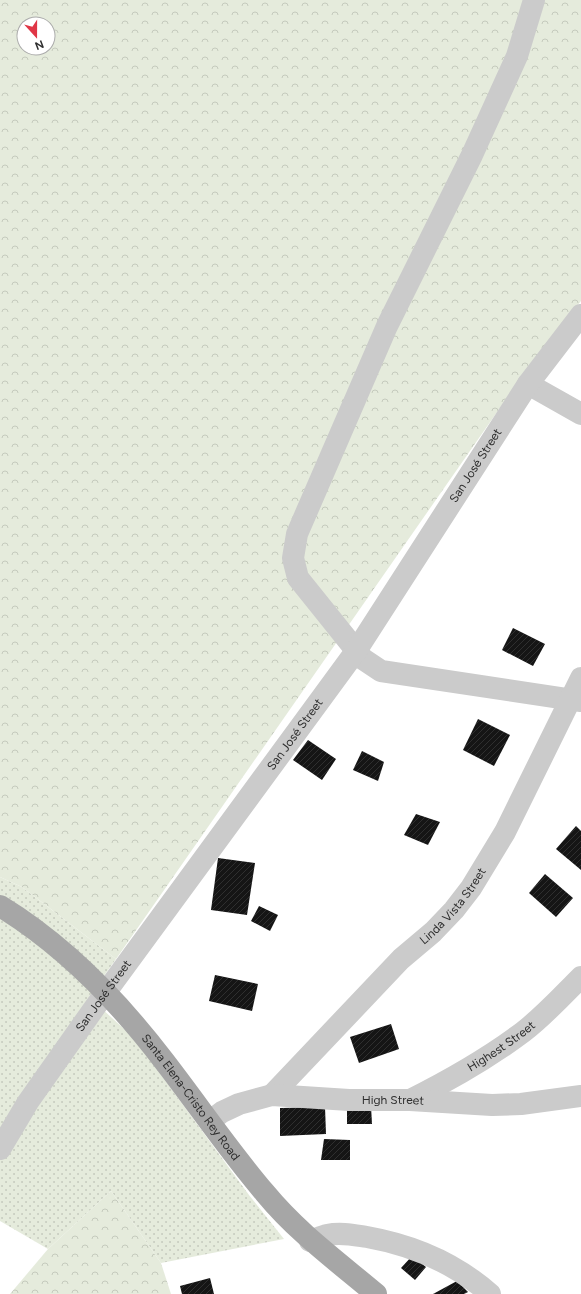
<svg xmlns="http://www.w3.org/2000/svg" width="581" height="1294" font-family="Figtree,sans-serif">
<defs>
<pattern id="grass-dots" width="8" height="8" patternUnits="userSpaceOnUse"><rect width="8" height="8" fill="#e5ebdc"/><path d="M2 2h.1M6 6h.1" fill="none" stroke="#c5cabd" stroke-width="1.8" stroke-linecap="round"/></pattern>
<pattern id="forest-crowns" width="20" height="18" patternUnits="userSpaceOnUse"><rect width="20" height="18" fill="#e5ebdc"/><path d="M2 6a3 3 0 1 1 6 0M12 15a3 3 0 1 1 6 0" fill="none" stroke="#c5cabd"/></pattern>
<pattern id="building-hatch" width="6" height="6" patternUnits="userSpaceOnUse"><rect width="6" height="6" fill="#151515"/><path d="M-1 1l2-2M0 6l6-6M5 7l2-2" fill="none" stroke="#2f2f2f"/></pattern>
</defs>
<rect width="100%" height="100%" fill="#fff"/>
<polygon fill="url(#grass-dots)" points="0,877 22,887 116,959 89,997 134,1038 249,1195 284,1239 161,1263 111,1191 48,1249 0,1221"/>
<g fill="url(#forest-crowns)" fill-rule="evenodd">
<path d="M0,0h581v301l-63,81 -402,577 -94,-72 -22,-10zM24,24h24v24h-24z"/>
<polygon points="111,1191 161,1263 171,1294 10,1294 48,1249"/>
</g>
<g fill="url(#building-hatch)">
<polygon points="513,628 545,644 533,666 502,650"/>
<polygon points="478,719 510,735 494,766 463,750"/>
<polygon points="308,740 336,759 322,780 293,760"/>
<polygon points="362,751 384,762 378,781 353,770"/>
<polygon points="416,814 440,822 428,845 404,835"/>
<polygon points="576,826 581,831 581,870 556,849"/>
<polygon points="218,858 255,863 247,915 211,910"/>
<polygon points="545,874 573,898 556,917 529,893"/>
<polygon points="259,906 278,915 270,931 251,921"/>
<polygon points="215,975 258,984 252,1011 209,1001"/>
<polygon points="391,1024 399,1049 359,1063 350,1037"/>
<polygon points="347,1106 371,1106 372,1124 347,1124"/>
<polygon points="325,1107 326,1134 280,1136 280,1108"/>
<polygon points="324,1139 350,1140 350,1160 321,1160"/>
<polygon points="412,1256 426,1267 415,1280 401,1268"/>
<polygon points="210,1278 214,1294 182,1294 180,1286"/>
<polygon points="457,1281 468,1292 464,1294 433,1294"/>
</g>
<g fill="none" stroke-linecap="round" stroke-linejoin="round">
<g stroke="#cbcbcb" stroke-width="22">
<polyline points="534,0 517,56 472,155 387,326 297,534 293,558 298,578 363,659 381,671 581,701"/>
<polyline points="528,384 581,414"/>
<path id="s1" d="M272,1095l129,-136 32,-27 21,-22 17,-22 34,-56 76,-154"/>
<path id="s2" d="M410,1100c40,-20 77,-41 113,-68 21,-16 39,-36 58,-55"/>
<path id="s3" d="M210,1121l12,-9 17,-8 33,-9 77,5h61l82,5 29,-1 60,-8"/>
<path id="s4" d="M0,1149l28,-47 67,-95 261,-356 172,-267 53,-69"/>
<path d="M310,1241c6,-2 12,-5 17,-6 14,-3 27,0 40,2 45,8 88,26 123,57"/>
</g>
<path stroke="#a6a6a6" stroke-width="22" id="s5" d="M0,906c64,39 119,96 164,155 34,44 65,90 101,132 33,40 72,68 111,101"/>
</g>
<g text-anchor="middle" stroke-width="4" stroke-linejoin="round" paint-order="stroke">
<g font-size="12" fill="#2e2e2e" stroke="#fff">
<text dy="4" stroke="none"><textPath href="#s4" startOffset="833">San José Street</textPath></text>
<text dy="4" stroke="none"><textPath href="#s4" startOffset="509">San José Street</textPath></text>
<text dy="4" stroke="none"><textPath href="#s1" startOffset="262">Linda Vista Street</textPath></text>
<text dy="4" stroke="none"><textPath href="#s4" startOffset="185">San José Street</textPath></text>
<text dy="4" stroke="none"><textPath href="#s2" startOffset="106">Highest Street</textPath></text>
<text dy="4" stroke="none"><textPath href="#s5" startOffset="272">Santa Elena-Cristo Rey Road</textPath></text>
<text dy="4" stroke="none"><textPath href="#s3" startOffset="189">High Street</textPath></text>
</g>
</g>
<g transform="translate(36 36) rotate(159)"><circle r="19" fill="#ffffff" stroke="#ababab"/>
<path d="M0-3L7 15L0 10L-7 15Z" fill="#e03646"/>
<text y="-6" font-size="11" font-weight="bold" text-anchor="middle" fill="#2e2e2e">N</text>
</g>
</svg>
